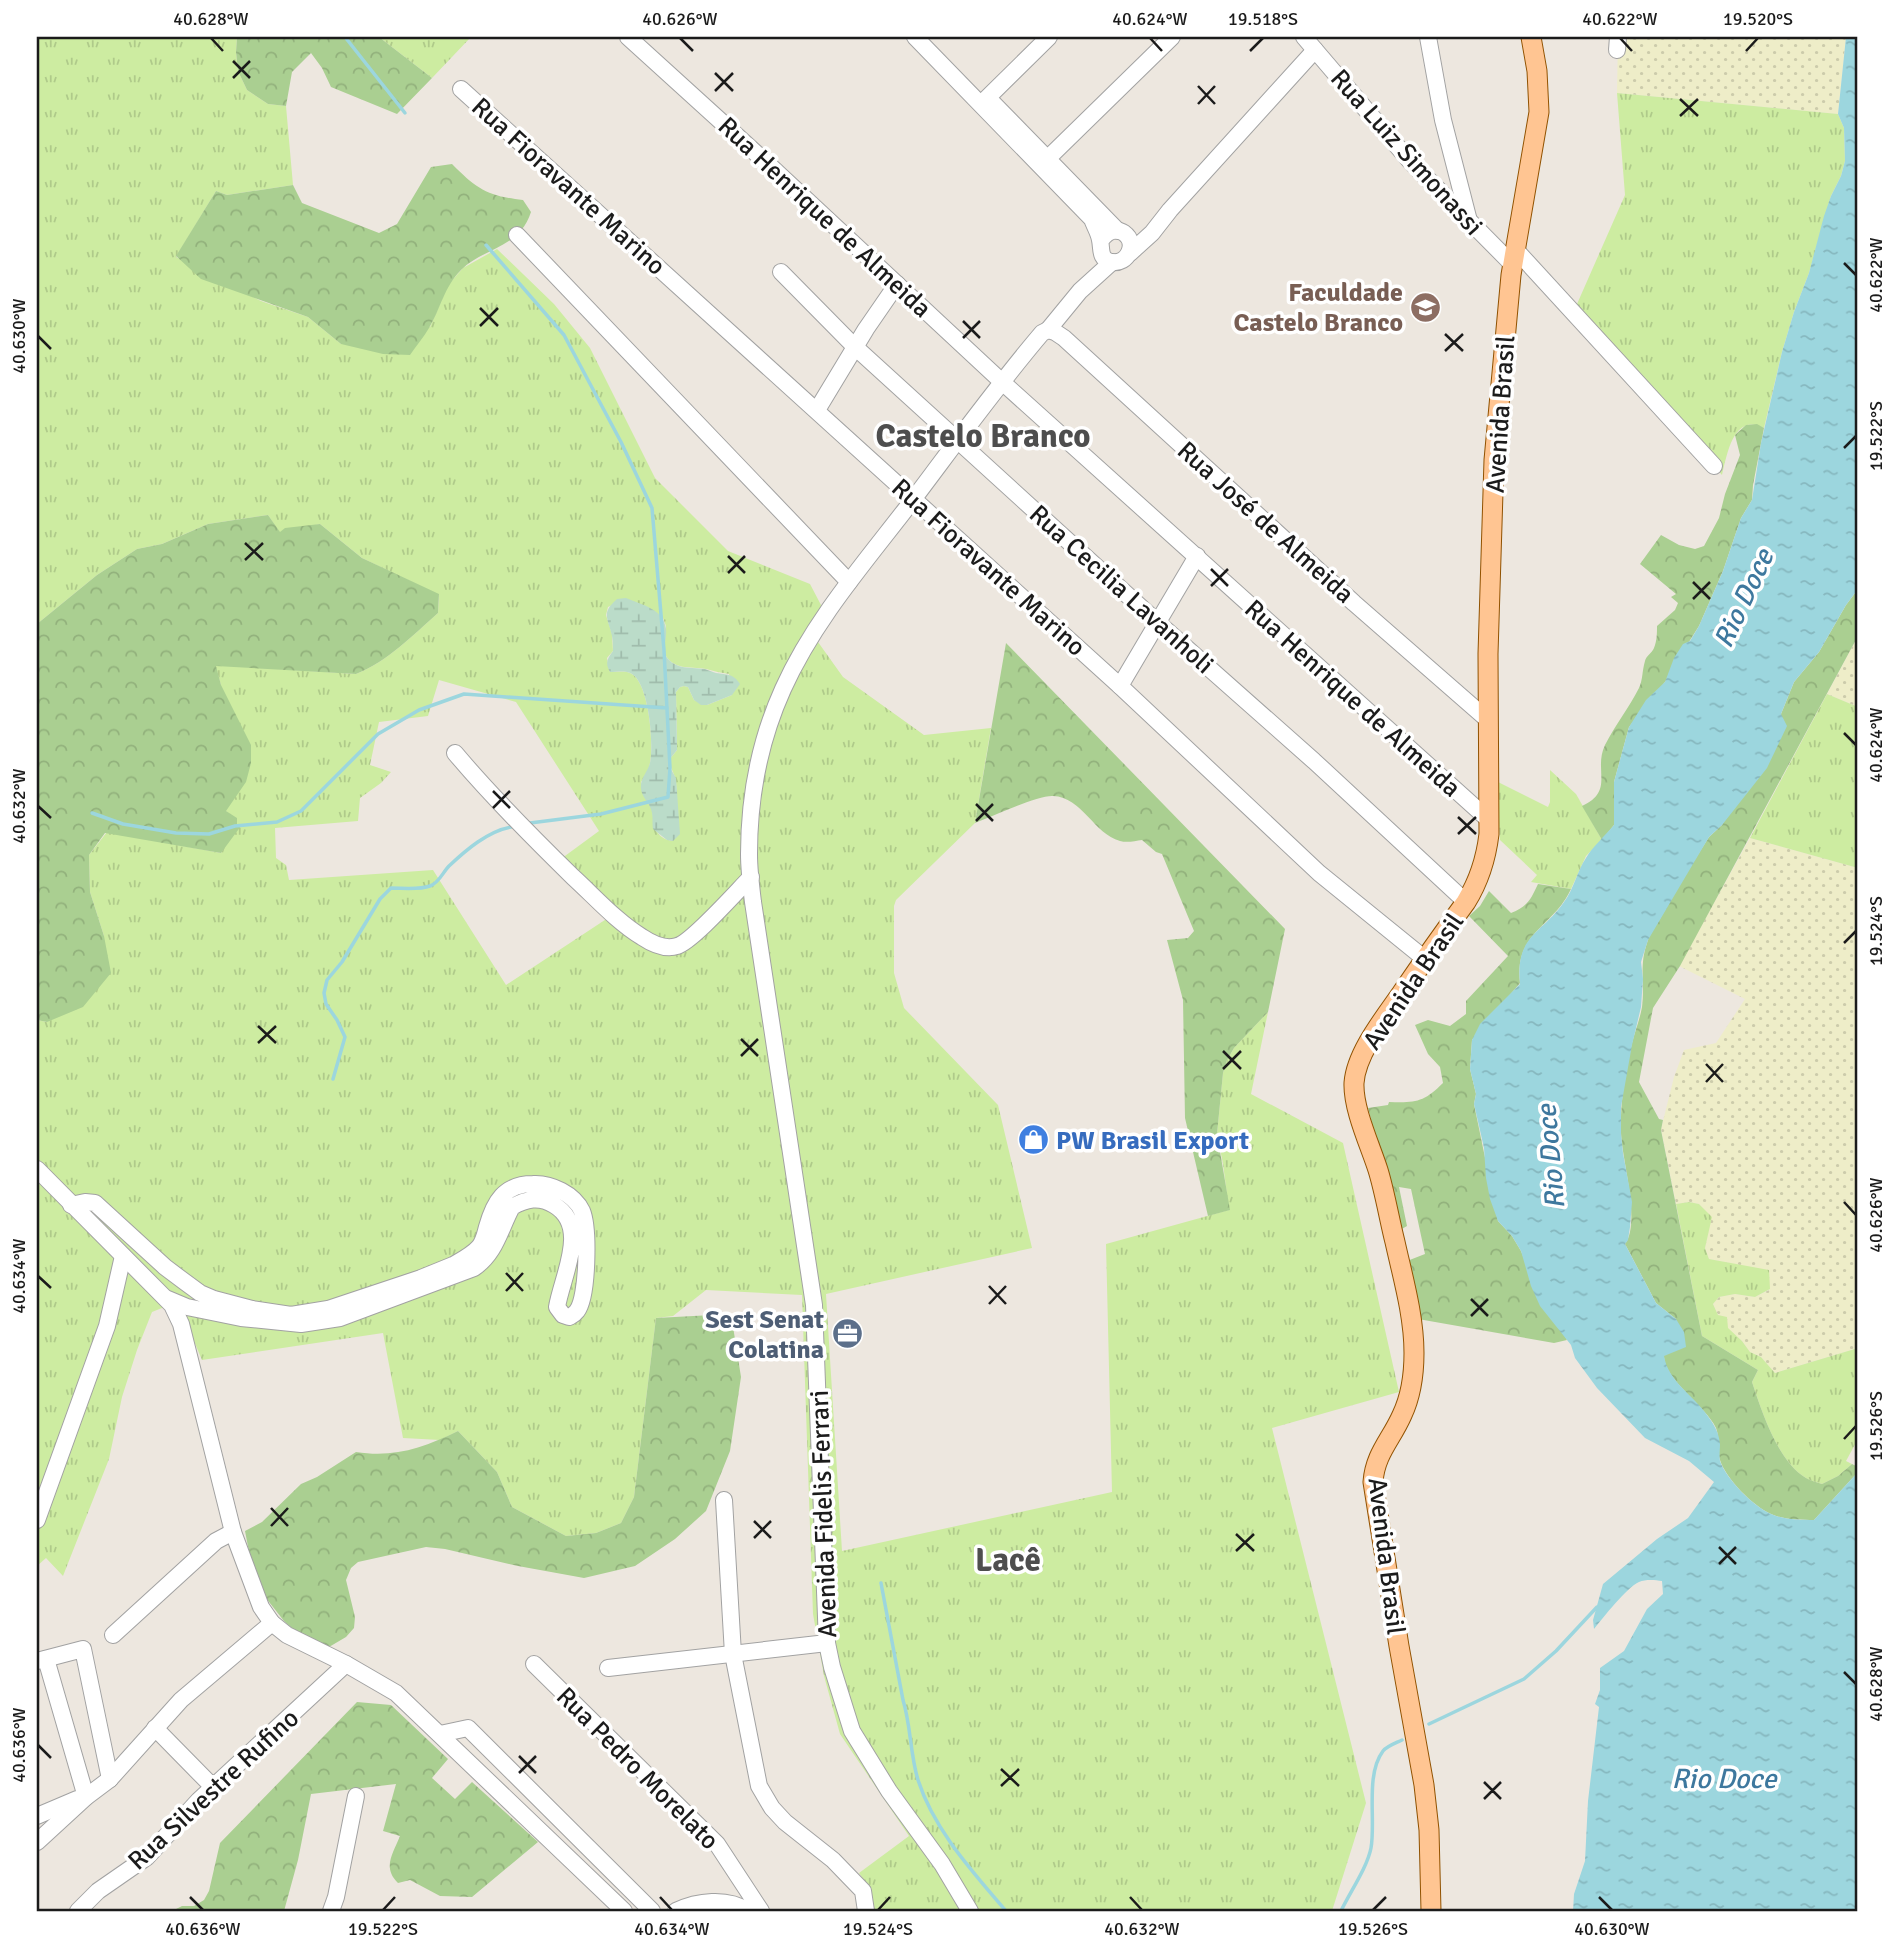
<svg xmlns="http://www.w3.org/2000/svg" width="1895" height="1948" font-family="Signika,sans-serif">
<defs>
<pattern id="farmland-dots" width="8" height="8" patternUnits="userSpaceOnUse" patternTransform="scale(1.75)"><rect width="8" height="8" fill="#eeedc8"/><path d="M2 2h.1M6 6h.1" fill="none" stroke="#cccbab" stroke-width="1.8" stroke-linecap="round"/></pattern>
<pattern id="grass-tufts" width="24" height="20" patternUnits="userSpaceOnUse" patternTransform="scale(1.75)"><rect width="24" height="20" fill="#cdeca1"/><path d="M3 7l-1-3M5 7V3M7 7l1-3M15 17l-1-3M17 17v-4M19 17l1-3" fill="none" stroke="#afca8a"/></pattern>
<pattern id="forest-crowns" width="20" height="18" patternUnits="userSpaceOnUse" patternTransform="scale(1.75)"><rect width="20" height="18" fill="#aacf91"/><path d="M2 6a3 3 0 1 1 6 0M12 15a3 3 0 1 1 6 0" fill="none" stroke="#92b17c"/></pattern>
<pattern id="wetland-marsh" width="20" height="14" patternUnits="userSpaceOnUse" patternTransform="scale(1.75)"><rect width="20" height="14" fill="#bbdcc9"/><path d="M1 5h8M5 5V1M11 12h8M15 12V8" fill="none" stroke="#a0bcac"/></pattern>
<pattern id="water-ripples" width="26" height="14" patternUnits="userSpaceOnUse" patternTransform="scale(1.75)"><rect width="26" height="14" fill="#9cd6de"/><path d="M2 4q2-2 4 0t4 0M15 11q2-2 4 0t4 0" fill="none" stroke="#86b7be"/></pattern>
</defs>
<rect width="100%" height="100%" fill="#ede7df"/>
<g fill="url(#farmland-dots)">
<polygon points="1618,37 1846,37 1838,114 1617,93"/>
<polygon points="1858,636 1858,707 1827,694"/>
<polygon points="1750,838 1858,868 1858,1348 1775,1373 1761,1357 1750,1352 1742,1341 1727,1328 1718,1315 1713,1304 1719,1297 1735,1294 1755,1297 1769,1290 1769,1271 1709,1259 1705,1248 1711,1217 1699,1204 1689,1202 1676,1204 1661,1129 1674,1077 1684,1050 1716,1043 1745,999 1679,966"/>
</g>
<g fill="url(#grass-tufts)" fill-rule="evenodd">
<path d="M39,37h198l-1,15 2,19 9,19 21,14 18,2 7,79 -66,10 -11,-4 -40,66 85,44 47,16 33,27 89,-17 18,-42 15,-17 34,-19 57,55 36,44 65,130 73,73 82,33 11,21 -3,37 25,35 81,58 67,-7 -16,95 -79,77 -2,6v67l10,35 94,97 34,143 -206,46 16,257 270,-59 -6,-248 123,-34 -6,-46 -6,-30 6,-61 4,-13 7,-12 34,-36 -17,82 92,49 56,249 -127,36 94,375 -34,108h-203l-7,-2 -5,2h-244l-4,-23 -10,-15 50,-37 -69,-102 -16,-58 -11,-62 -11,-319 -96,-5 -33,26 -17,2 -22,179 -13,26 -25,10 -30,3 -54,-29 -15,-35 -39,-41 -18,9 -37,-2 -20,-105 -181,27 -14,-33 -21,-21 -15,6 -15,38 -15,47 -13,62 -46,117 -17,-18 -9,8v-546l10,2 57,-86 -14,-44 -1,-37 18,-23 114,21 15,-28 -10,-14 -5,-126 -6,-20 141,9c31,-12 57,-39 82,-61l1,-18 -77,-37 -42,-34 -40,9 -12,-18 -60,9 -46,20 -25,5 -40,26 -60,49v-576zM626,599l37,19 3,8 -2,27c10,18 25,13 42,16 8,2 15,4 23,5l3,21 -25,10 -13,-5 -6,-13 -4,-1 -4,1 -4,5 1,58 -8,10c1,8 6,14 7,22 2,19 -2,40 -3,59 -20,-3 -18,-17 -21,-31 -3,-9 -8,-19 -11,-28 4,-6 8,-12 9,-19 4,-19 -1,-79 -18,-89 -6,-4 -15,-2 -22,-2l-3,-14 6,-7 -1,-17 -6,-19 2,-8zM439,680l77,22 83,129 -45,33 60,50 -108,71 -73,-115 -144,10 -3,-15 -10,-7 -1,-30 83,-7 2,-23 21,-15 10,-11 -21,-7 9,-43 49,-6z"/>
<polygon points="379,37 471,37 432,78"/>
<path d="M1617,93l221,21 6,14 1,33 -4,15 -10,20 -22,77 -15,39 -12,40 -18,76c-30,-16 -37,26 -42,47l-145,-171 48,-109z"/>
<polygon points="1827,694 1858,707 1858,868 1750,838"/>
<polygon points="1550,770 1576,794 1602,840 1586,856 1571,889 1531,882 1537,875 1500,840 1496,781 1548,807 1550,802"/>
<path d="M1689,1202l10,2 13,13 -7,31 4,11 60,11 1,19 -15,8 -20,-3 -16,3 -6,7 5,11 9,2 1,11 14,13 8,11 11,5 14,16 83,-25v91l-12,22 6,3 -14,12 -16,8c-5,-2 -12,-3 -16,-6 -28,-16 -44,-66 -54,-96l6,-12 -56,-34 -26,-132z"/>
</g>
<g fill="url(#forest-crowns)">
<polygon points="237,37 379,37 432,78 397,114 331,87 322,68 311,53 292,72 286,106 268,104 247,90 238,71 236,52"/>
<path d="M452,164c25,25 35,32 71,36l8,12c-12,37 -47,35 -70,58 -17,17 -20,38 -32,58 -5,9 -13,18 -19,27l-27,-1 -42,-10 -33,-27 -107,-38 -25,-23 40,-65 11,4 66,-10 9,18 77,30 18,-9 34,-57z"/>
<path d="M1757,424l7,4 -11,57 -1,15 -11,18 -18,53 -24,55 -29,46 -5,10 -36,45 -15,55v43l-12,15 -20,-34c33,-15 11,-36 23,-61 10,-20 24,-37 34,-57 4,-9 3,-17 6,-27 1,-5 7,-8 9,-13 3,-7 3,-15 3,-22l18,-16 3,-7 -7,-6 5,-3 -36,-30 21,-29 18,10 16,4 9,-3 15,-28 6,-24 15,-39 -5,-20 11,-10z"/>
<path d="M268,515l12,17 5,-4 35,-4 42,34 77,36 -1,19c-25,22 -51,49 -82,61l-140,-8 5,19 30,60v18l-5,19 -20,29 11,7v7l4,1 -20,27 -116,-20 -16,22 1,37 14,44 7,37 -28,34 -36,15 -10,-2v-396l60,-49 40,-26 25,-5 46,-20z"/>
<path d="M1858,589v47l-178,330 -27,42 -14,74 20,37 4,1 -2,10 41,206 56,34 -6,12c10,30 26,80 54,96 5,3 11,4 16,6l16,-8 14,-12 6,3v5l-44,48c-14,0 -30,0 -43,-6 -18,-8 -45,-35 -51,-54 -3,-10 0,-21 -4,-32 -10,-22 -54,-50 -52,-73 2,-12 8,-25 12,-36l-20,-16 -31,-59c16,-21 -3,-84 -4,-111 -1,-30 4,-61 11,-90 3,-12 8,-24 10,-36 3,-24 -3,-41 5,-64 3,-10 10,-19 15,-28 15,-27 31,-53 47,-78l13,-12 59,-111 13,-32 25,-30 27,-47z"/>
<path d="M1006,643l279,286 -17,83 -34,36 -7,12 -4,13 -6,61 13,76 -22,6 -23,-98 -2,-118 -16,-60 21,-2 6,-7 -32,-77 -6,-2 -14,-12c-7,1 -15,3 -22,1 -26,-7 -38,-44 -67,-45 -15,-1 -62,21 -78,27z"/>
<path d="M1538,884l33,5c-18,39 -57,43 -51,94l-48,57 -2,29 6,25 -2,10 24,117 14,15 9,15 6,15 40,74 -13,3 -136,-24 -11,-58 18,-7 -14,-65 -12,-2 8,39 -7,4 -32,-122 20,-3 1,-3c27,1 35,0 54,-19l-3,-16 -12,-13 -13,-29 13,-5 22,6 16,-12v-13l42,-45 -39,-40 11,-10 9,-15 22,22c17,-7 20,-14 27,-29z"/>
<path d="M731,1314l10,63 -11,74 -24,60 -31,28 -40,27 -51,12 -66,-12 -73,-17 -19,-2 -68,15 -7,6 -5,12 9,37 -1,11 -8,9 -17,10 -28,-11 -17,-15 -22,-28 -11,-31 -6,-31 17,-9 39,-38 16,-7 39,-25c38,6 67,-4 102,-21l39,41 15,35 54,29 30,-3 25,-10 13,-26 22,-179z"/>
<path d="M357,1702l34,3 57,54 -16,19 23,21 17,-17 66,60 -66,55 -32,-1 -30,-16 -12,3c-16,-16 -5,-29 2,-47l-17,-5 13,-47 -85,10 -13,66 -14,51h-112l10,-5h12l10,-6 5,-9 11,-48z"/>
</g>
<path fill="url(#wetland-marsh)" d="M626,598c16,7 38,11 40,31 1,8 -2,16 -2,24 9,17 24,14 41,16 3,1 7,3 11,4 11,2 17,0 24,11l-8,11 -25,10h-6l-7,-5 -6,-13 -4,-1 -4,1 -4,5 1,58 -8,10v6l7,12 4,56 -7,7 -6,-1 -14,-11c-1,-6 0,-11 -1,-16 -1,-9 -11,-16 -11,-25 -1,-9 7,-17 9,-25 4,-19 -1,-79 -18,-89 -6,-4 -15,-2 -22,-2 -5,-9 -3,-13 3,-21 0,-6 0,-13 -2,-19 -5,-17 -8,-20 6,-33z"/>
<path fill="url(#water-ripples)" d="M1846,37h12v552l-12,16 -27,47 -25,30 -13,32 6,12 -20,42 -45,57 -13,12 -61,103 -7,22 2,17 -2,28 -9,38 -11,62v27l2,19 9,49 -2,25 -2,13 -3,4 31,59 20,16 8,13 2,15 -22,9c4,25 29,39 43,59 7,9 12,18 13,29 0,5 -1,12 0,17 7,19 33,45 51,53 13,6 29,6 43,6l44,-48v439h-285l1,-17 11,-33 3,-60 11,-94 -4,-3 5,-14v-22l24,-17 23,-42 16,-15 -1,-13c-7,-1 -16,-2 -23,1 -12,5 -36,36 -45,47l-1,-9 10,-36 54,-45 31,-21 26,-36 -25,-21 -44,-23 -48,-50 -22,-30 -4,-13 -31,-39 -9,-20 -10,-35 -9,-15 -14,-15 -8,-22 -4,-21 -2,-30 -10,-44 2,-10 -6,-25 2,-29 8,-16 40,-40c-5,-49 21,-49 44,-82 10,-13 13,-31 22,-44 7,-12 19,-22 28,-33v-43l15,-55 17,-27 19,-18 9,-24 9,-14 7,-3 9,-15 24,-55 18,-53 11,-18 9,-57 21,-91 12,-40 15,-39 15,-57 7,-20 10,-20 4,-15 -1,-33 -6,-14z"/>
<g fill="none" stroke-linecap="round" stroke-linejoin="round">
<g stroke="#9cd6de" stroke-width="3.5">
<polyline points="345,37 405,113"/>
<polyline points="486,245 564,335 621,442 652,508 664,650 670,768 668,797 601,814 530,823"/>
<polyline points="92,813 123,824 176,833 209,834 235,826 277,822 301,811 378,734 419,710 464,694 667,708"/>
<path d="M333,1079l12,-42 -8,-17 -11,-16 -2,-11 3,-13 15,-18 38,-63 11,-11c12,0 28,2 39,-2 9,-3 13,-14 19,-20 17,-16 39,-35 62,-39"/>
<path d="M881,1583l22,117c8,26 7,54 15,80 16,50 55,92 88,131"/>
<polyline points="1429,1724 1524,1679 1556,1651 1597,1607"/>
<path d="M1341,1911c9,-19 26,-43 30,-63 5,-28 -6,-73 12,-97 4,-5 13,-8 19,-11"/>
</g>
<defs>
<g id="minor">
<polyline points="628,37 769,165 1001,381 1489,820"/>
<path d="M915,37l177,182c2,6 7,14 8,21 2,9 -1,19 11,22 17,3 27,-19 13,-29 -9,-6 -18,0 -23,7"/>
<polyline points="1304,37 1409,160 1512,264"/>
<polyline points="1428,37 1443,120 1469,221"/>
<polyline points="1617,50 1618,37"/>
<polyline points="461,89 1120,686 1319,873 1425,959"/>
<polyline points="988,98 1118,231"/>
<polyline points="982,103 1049,37"/>
<polyline points="1041,165 1172,37"/>
<polyline points="517,235 849,582"/>
<polyline points="1515,249 1714,466"/>
<polyline points="1130,253 1152,233 1170,210 1315,50"/>
<polyline points="781,272 855,347 1157,622 1314,761 1466,902"/>
<polyline points="1048,330 1080,291 1112,262"/>
<polyline points="817,410 866,329 897,284"/>
<polyline points="1120,686 1197,556"/>
<path d="M455,753c37,44 77,84 118,124 22,20 43,44 69,60 9,6 23,13 35,9 15,-4 60,-55 74,-69"/>
<polyline points="37,1169 172,1305 181,1324 233,1532 261,1607 272,1623 287,1635 346,1664 396,1693 624,1911"/>
<path d="M71,1205l14,-3 10,1 70,64 20,15 15,11 14,6 38,10 39,6 37,-6 93,-31 32,-13c9,-5 19,-10 26,-18 5,-6 6,-13 8,-20 7,-25 17,-43 46,-43 18,-1 41,10 49,27 7,17 6,86 -5,100 -3,4 -4,4 -8,6l-6,-2 -6,-8c5,-31 33,-81 -3,-102 -15,-9 -28,-6 -42,2 -12,22 -16,46 -38,61l-134,50 -39,6 -60,-6 -54,-11 -19,-8"/>
<polyline points="724,1500 733,1654 759,1786 772,1808 785,1822 833,1860 863,1891 866,1911"/>
<polyline points="37,1520 107,1326 123,1256"/>
<polyline points="113,1635 216,1541 233,1532"/>
<polyline points="46,1659 86,1797"/>
<polyline points="37,1661 83,1649 110,1779"/>
<polyline points="534,1664 717,1844 761,1911"/>
<polyline points="608,1668 827,1643"/>
<polyline points="155,1728 213,1787"/>
<polyline points="440,1734 468,1728 652,1911"/>
<polyline points="37,1816 77,1799"/>
<polyline points="37,1842 86,1797 110,1779 181,1700 272,1623"/>
<polyline points="78,1911 98,1891 147,1857 199,1800 346,1664"/>
<polyline points="331,1911 336,1897 356,1796"/>
<path d="M676,1911c21,-10 51,-14 72,0"/>
<path d="M970,1911l-28,-47 -53,-73 -37,-60 -20,-64 -5,-24 -13,-338 -61,-403c-2,-16 -4,-32 -4,-48 0,-56 11,-114 34,-165 31,-69 83,-128 129,-188 43,-57 84,-114 130,-168l6,-3 7,2 9,6 290,265 134,117"/>
</g>
<path id="major" d="M1431,1911l-2,-81 -5,-45 -25,-139 -26,-164c2,-28 18,-42 29,-67 9,-19 12,-41 12,-62 0,-37 -11,-75 -19,-111 -6,-24 -10,-49 -17,-72 -8,-25 -25,-61 -24,-87 2,-30 31,-66 47,-89 21,-31 43,-62 65,-92 13,-21 20,-43 23,-68l-1,-180 6,-194 17,-185 28,-163 -2,-41 -6,-34"/>
</defs>
<use href="#minor" stroke="#a2a2a2" stroke-width="18"/>
<use href="#major" stroke="#915200" stroke-width="21"/>
<use href="#minor" stroke="#fff" stroke-width="16"/>
<use href="#major" stroke="#ffc592" stroke-width="19"/>
</g>
<path fill="none" stroke="#1b1b1b" stroke-width="2.5" d="M211,38l12,13M680,38l13,13M1150,38l12,13M1620,38l12,13M1250,51l13,-13M1746,51l12,-13M233,61l17,17M715,73l18,18M233,78l17,-17M1198,86l17,18M715,91l18,-18M1680,99l18,17M1198,104l17,-18M1680,116l18,-17M1844,263l12,12M480,308l18,18M963,321l17,17M480,326l18,-18M1445,334l18,17M38,336l13,13M963,338l17,-17M1445,351l18,-17M1844,448l12,-12M245,543l18,17M728,556l17,17M245,560l18,-17M1211,569l17,17M728,573l17,-17M1693,582l17,17M1211,586l17,-17M1693,599l17,-17M1844,733l12,12M493,791l17,17M976,804l17,17M38,806l13,12M493,808l17,-17M1458,817l18,17M976,821l17,-17M1458,834l18,-17M1844,943l12,-12M258,1026l18,17M741,1039l17,17M258,1043l18,-17M1223,1051l18,18M741,1056l17,-17M1706,1064l17,18M1223,1069l18,-18M1706,1082l17,-18M1844,1202l12,13M506,1273l17,18M38,1276l13,12M989,1286l17,18M506,1291l17,-18M1471,1299l17,17M989,1304l17,-18M1471,1316l17,-17M1844,1439l12,-13M271,1508l17,18M754,1521l17,17M271,1526l17,-18M1236,1534l18,17M754,1538l17,-17M1719,1547l17,17M1236,1551l18,-17M1719,1564l17,-17M1844,1672l12,12M38,1745l13,13M519,1756l17,17M1001,1769l18,17M519,1773l17,-17M1484,1782l17,17M1001,1786l18,-17M1484,1799l17,-17M190,1897l13,13M660,1897l12,13M1130,1897l12,13M1599,1897l13,13M383,1910l12,-13M878,1910l12,-13M1373,1910l13,-13"/>
<defs>
<symbol id="university-disc" viewBox="-11 -11 22 22"><circle r="9.5" fill="#8d6e63" stroke="#fff"/><path d="M0-5L7-2L0 1L-7-2ZM-4 1L0 2.5L4 1V4Q0 6-4 4Z" fill="#fff"/></symbol>
<symbol id="shop-disc" viewBox="-11 -11 22 22"><circle r="9.5" fill="#3f7fe0" stroke="#fff"/><path d="M-5-2.5h2.3a2.7 3.5 0 0 1 5.4 0H5L5.5 6h-11ZM-1.5-2.5h3a1.5 2.3 0 0 0-3 0Z" fill="#fff"/></symbol>
<symbol id="office-disc" viewBox="-11 -11 22 22"><circle r="9.5" fill="#5c6f8a" stroke="#fff"/><path d="M-6-3h4V-5.5h4V-3h4V5H-6ZM-1-4.5V-3h2v-1.5ZM-6 0V1H6V0Z" fill="#fff"/></symbol>
</defs>
<g fill-rule="evenodd">
<use href="#university-disc" x="1408" y="290" width="35" height="35"/>
<use href="#shop-disc" x="1016" y="1122" width="35" height="35"/>
<use href="#office-disc" x="830" y="1316" width="35" height="35"/>
</g>
<g text-anchor="middle" stroke-width="7" stroke-linejoin="round" paint-order="stroke">
<g font-size="26" fill="#1b1b1b" stroke="#fff">
<text transform="translate(1407 152) rotate(48)" y="9">Rua Luiz Simonassi</text>
<text transform="translate(569 186) rotate(42)" y="9">Rua Fioravante Marino</text>
<text transform="translate(825 217) rotate(43)" y="9">Rua Henrique de Almeida</text>
<text transform="translate(1500 414) rotate(-86)" y="9">Avenida Brasil</text>
<text transform="translate(1266 522) rotate(42)" y="9">Rua José de Almeida</text>
<text transform="translate(989 567) rotate(42)" y="9">Rua Fioravante Marino</text>
<text transform="translate(1122 589) rotate(42)" y="9">Rua Cecilia Lavanholi</text>
<text transform="translate(1353 698) rotate(42)" y="9">Rua Henrique de Almeida</text>
<text transform="translate(1413 981) rotate(-56)" y="9">Avenida Brasil</text>
<text transform="translate(823 1514) rotate(-92)" y="9">Avenida Fidelis Ferrari</text>
<text transform="translate(1387 1556) rotate(83)" y="9">Avenida Brasil</text>
<text transform="translate(638 1768) rotate(45)" y="9">Rua Pedro Morelato</text>
<text transform="translate(213 1789) rotate(-43)" y="9">Rua Silvestre Rufino</text>
</g>
<g font-size="26" font-weight="bold" fill="#785e54" stroke="#fff" text-anchor="end">
<text x="1403" y="301">Faculdade<tspan x="1403" dy="30">Castelo Branco</tspan></text>
</g>
<g font-size="26" font-weight="bold" fill="#366cbe" stroke="#fff" text-anchor="start">
<text x="1056" y="1149">PW Brasil Export</text>
</g>
<g font-size="26" font-weight="bold" fill="#4e5e75" stroke="#fff" text-anchor="end">
<text x="824" y="1328">Sest Senat<tspan x="824" dy="30">Colatina</tspan></text>
</g>
<g font-size="28" font-style="italic" fill="#3e789e" stroke="#fff">
<text transform="translate(1743 598) rotate(-65)" y="10">Rio Doce</text>
<text transform="translate(1550 1157) rotate(-95)" y="10">Rio Doce</text>
<text x="1724" y="1788">Rio Doce</text>
</g>
<g font-size="33" font-weight="bold" fill="#4e4e4e" stroke="#fff">
<text x="983" y="447">Castelo Branco</text>
<text x="1008" y="1571">Lacê</text>
</g>
</g>
<rect width="1895" height="1948" fill="none" stroke="#ffffff" stroke-width="77"/>
<rect x="38" y="38" width="1818" height="1872" fill="none" stroke="#1b1b1b" stroke-width="2.5"/>
<g font-size="18" text-anchor="middle" fill="#1b1b1b">
<text x="211" y="25">40.628°W</text>
<text x="680" y="25">40.626°W</text>
<text x="1150" y="25">40.624°W</text>
<text x="1263" y="25">19.518°S</text>
<text x="1620" y="25">40.622°W</text>
<text x="1758" y="25">19.520°S</text>
<text transform="translate(1876 275) rotate(-90)" y="6">40.622°W</text>
<text transform="translate(19 336) rotate(-90)" y="6">40.630°W</text>
<text transform="translate(1876 436) rotate(-90)" y="6">19.522°S</text>
<text transform="translate(1876 745) rotate(-90)" y="6">40.624°W</text>
<text transform="translate(19 806) rotate(-90)" y="6">40.632°W</text>
<text transform="translate(1876 931) rotate(-90)" y="6">19.524°S</text>
<text transform="translate(1876 1215) rotate(-90)" y="6">40.626°W</text>
<text transform="translate(19 1276) rotate(-90)" y="6">40.634°W</text>
<text transform="translate(1876 1426) rotate(-90)" y="6">19.526°S</text>
<text transform="translate(1876 1684) rotate(-90)" y="6">40.628°W</text>
<text transform="translate(19 1745) rotate(-90)" y="6">40.636°W</text>
<text x="203" y="1935">40.636°W</text>
<text x="383" y="1935">19.522°S</text>
<text x="672" y="1935">40.634°W</text>
<text x="878" y="1935">19.524°S</text>
<text x="1142" y="1935">40.632°W</text>
<text x="1373" y="1935">19.526°S</text>
<text x="1612" y="1935">40.630°W</text>
</g>
</svg>
